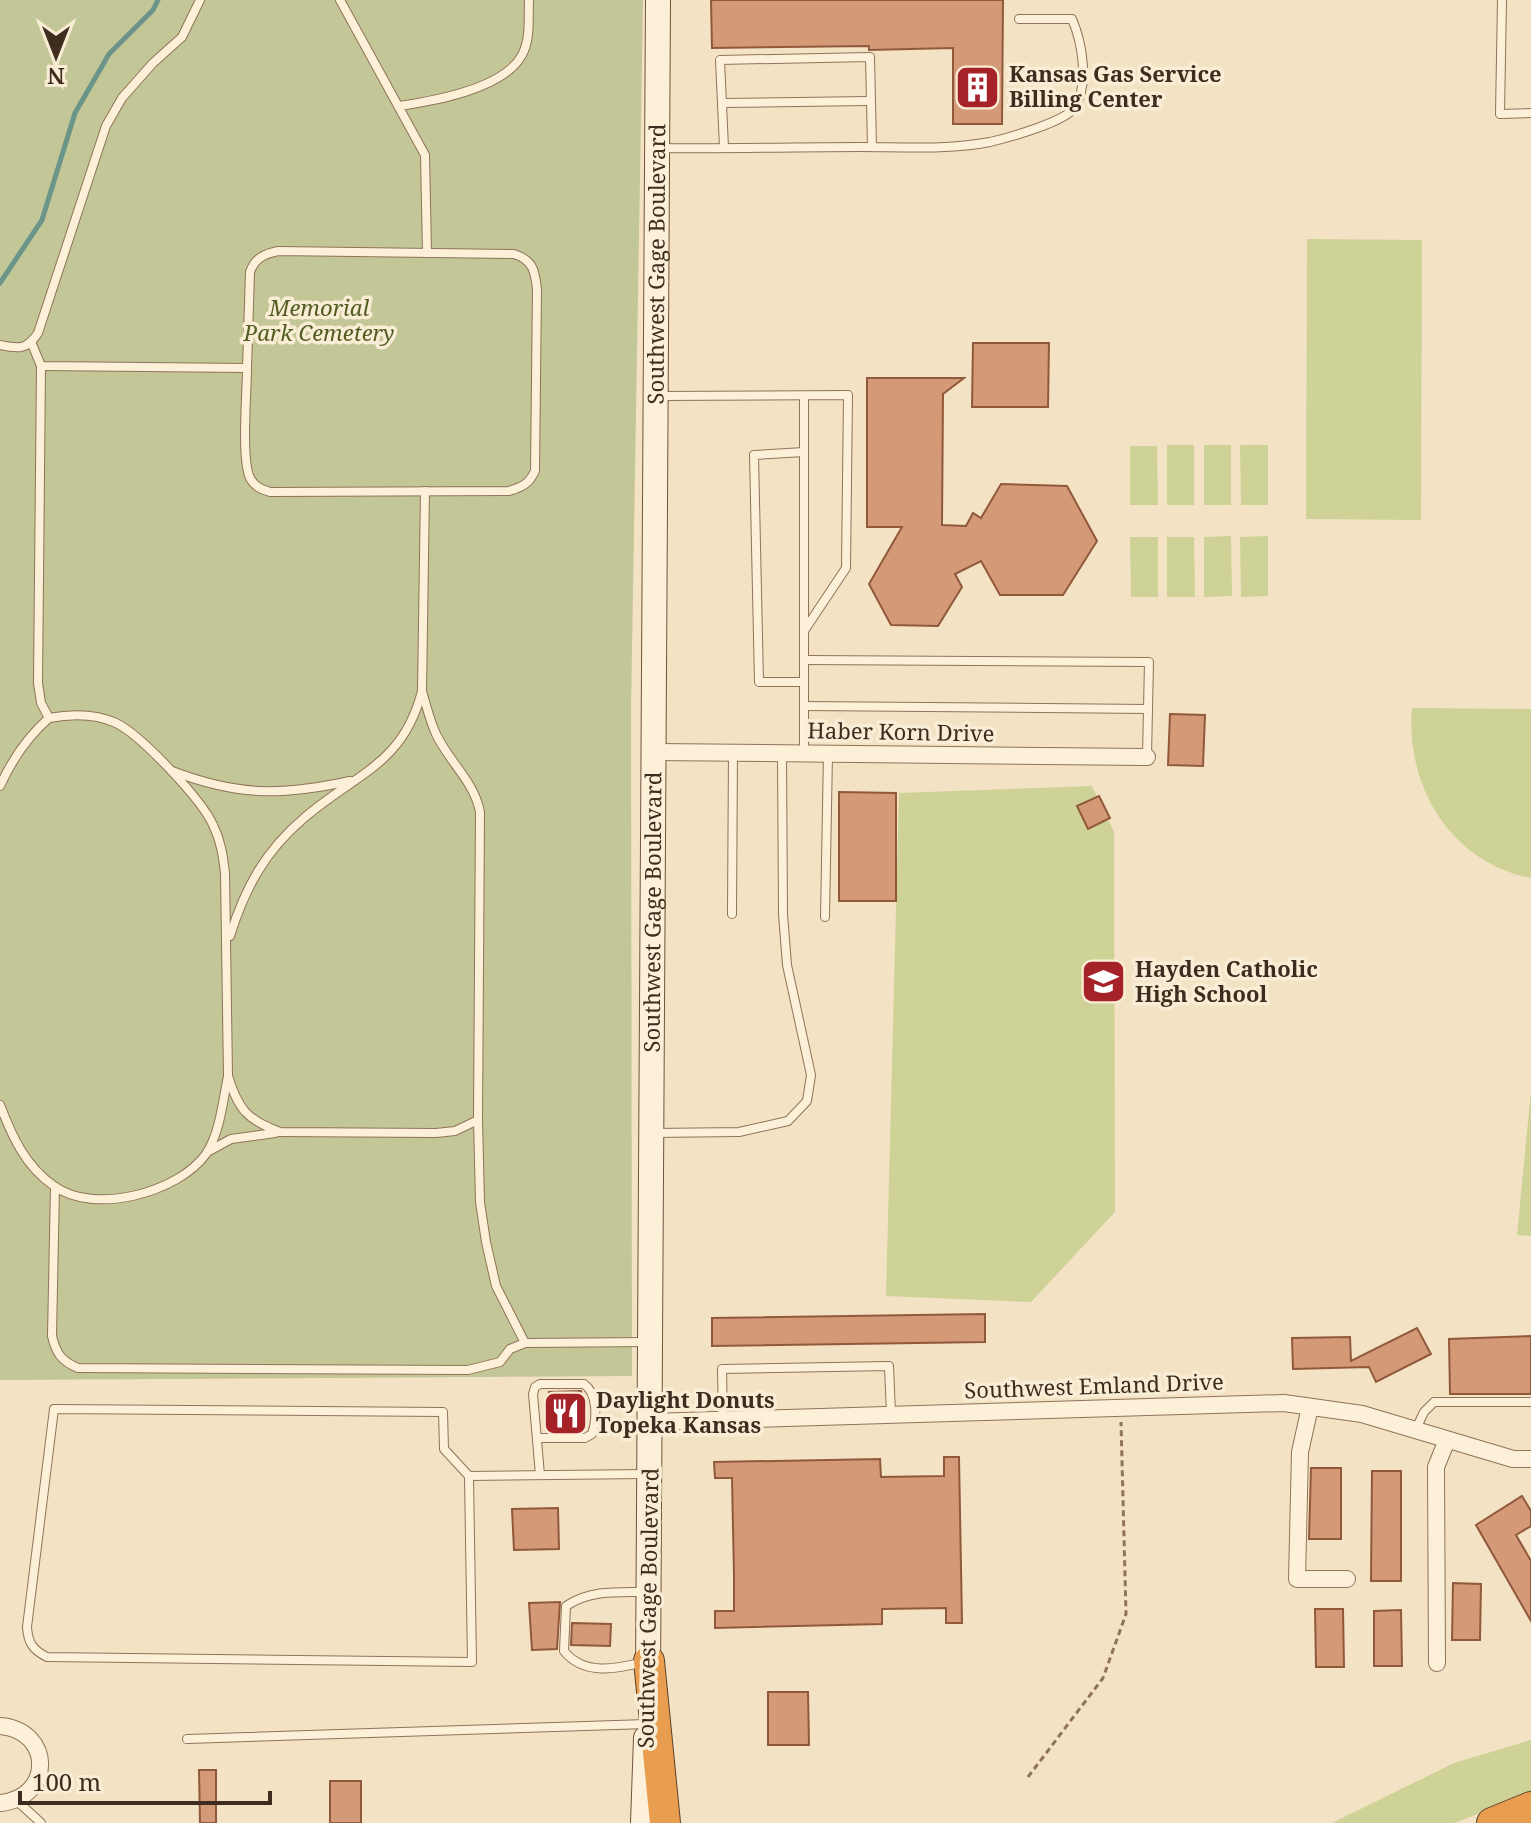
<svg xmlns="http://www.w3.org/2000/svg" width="1531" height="1823" font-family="'Noto Serif',serif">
<rect width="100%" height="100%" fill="#f3e2c4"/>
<g fill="#ced297">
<polygon points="1307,239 1422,240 1421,520 1306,519"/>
<rect x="1167" y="445" width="27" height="60"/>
<rect x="1204" y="445" width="27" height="60"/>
<polygon points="1240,445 1268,445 1268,505 1241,505"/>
<polygon points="1130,446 1157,446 1158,505 1130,505"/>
<polygon points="1231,536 1232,596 1204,597 1204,537"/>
<polygon points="1268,536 1268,596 1241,597 1240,537"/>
<polygon points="1130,537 1158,537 1158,597 1131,597"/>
<polygon points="1167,537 1194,537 1195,597 1167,597"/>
<path d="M1412,708l119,1v169c-80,-15 -126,-92 -119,-170z"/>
<polygon points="1092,786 1114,832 1115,1212 1031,1302 886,1296 899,793"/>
<polygon points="1531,1091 1531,1236 1517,1235"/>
<polygon points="1531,1740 1531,1794 1454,1823 1332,1823 1454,1763"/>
</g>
<polygon fill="#c3c696" points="0,0 643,0 631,708 632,1376 0,1380"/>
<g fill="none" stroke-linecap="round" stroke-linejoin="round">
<polyline stroke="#6c9589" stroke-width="5" points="0,283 42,220 75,113 109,54 153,10 158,0"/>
</g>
<g fill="#d49977" stroke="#91593c" stroke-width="2">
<polygon points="711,0 1003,0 1002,124 953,124 953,48 869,50 869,46 712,48"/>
<polygon points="973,343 1049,343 1048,407 972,407"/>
<polygon points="867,378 964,378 943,394 942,525 966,526 973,513 981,518 1001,484 1067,486 1097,541 1063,595 1000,595 981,561 955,574 962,587 938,626 891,625 869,584 902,527 867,527"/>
<polygon points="1170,714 1205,715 1203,766 1168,765"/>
<polygon points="839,792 896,793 896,901 839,901"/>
<polygon points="1099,796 1110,818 1088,829 1077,806"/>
<polygon points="985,1314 985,1342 712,1346 712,1318"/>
<polygon points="1417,1328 1431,1354 1376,1382 1369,1367 1293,1369 1292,1338 1350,1337 1351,1361"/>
<polygon points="1531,1336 1531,1394 1450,1394 1449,1339"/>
<polygon points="581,1391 580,1431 550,1431 549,1392"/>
<polygon points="944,1457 959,1457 962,1623 946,1623 946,1608 882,1609 882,1624 715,1628 715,1611 734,1611 734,1576 732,1478 715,1478 714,1462 880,1459 881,1477 944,1476"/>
<polygon points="1311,1468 1341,1468 1341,1539 1309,1539"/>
<polygon points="1372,1471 1401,1471 1401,1581 1371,1581"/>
<polygon points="1522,1496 1531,1511 1531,1526 1516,1535 1531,1561 1531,1621 1476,1525"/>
<polygon points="558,1508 559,1549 514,1550 512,1509"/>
<polygon points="1453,1583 1481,1584 1480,1640 1452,1640"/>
<polygon points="560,1602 557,1649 532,1650 529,1603"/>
<polygon points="1315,1609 1343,1609 1344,1667 1316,1667"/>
<polygon points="1401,1610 1402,1666 1374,1666 1374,1611"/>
<polygon points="572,1623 611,1624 610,1646 571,1645"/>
<polygon points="768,1692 808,1692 809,1745 768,1745"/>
<polygon points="199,1770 216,1770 216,1823 200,1823"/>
<rect x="330" y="1781" width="31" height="42"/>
</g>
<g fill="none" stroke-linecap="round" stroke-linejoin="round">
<defs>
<g id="lane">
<polyline points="340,0 425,155 427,253"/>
<polyline points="1502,0 1500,114 1531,113"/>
<polyline points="722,103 869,101"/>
<path d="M399,106c34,-5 105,-17 123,-51 9,-17 6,-36 7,-55"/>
<path d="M658,148c68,1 135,-1 203,-1 42,0 88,3 129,-5 17,-4 75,-20 84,-34 16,-23 8,-66 -2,-89h-53"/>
<polyline points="724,148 720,60 870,57 872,147"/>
<path d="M32,344l9,22 206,2 3,-96c5,-14 14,-18 28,-21l236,3c19,6 21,17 23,35l-2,182c-6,13 -13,16 -26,20l-239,1c-9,-3 -15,-5 -20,-14 -9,-19 -3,-86 -3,-110"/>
<path d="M0,345c18,4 27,5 38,-12l68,-207 16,-28 31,-35 29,-26 18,-37"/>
<path d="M41,366l-3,317 3,20 8,15c22,-4 45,-5 67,5 25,12 86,77 97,102 8,16 10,31 12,48l3,203c10,33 19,44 52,56l156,1 19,-2 23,-11"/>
<polyline points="657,396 848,395 846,568 804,631 804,752"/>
<polyline points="804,396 804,630"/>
<polyline points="804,452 754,455 759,682 804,682"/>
<polyline points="804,660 1149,662 1147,756"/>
<path d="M422,691c4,14 8,30 14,43 13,28 38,47 44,78l-2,308 2,82 6,40 10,44 29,57 124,-1"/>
<polyline points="804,706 1148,709"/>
<path d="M172,771c66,25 109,25 178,10"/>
<path d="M0,786c12,-26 27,-49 49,-68"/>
<polyline points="732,914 733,753"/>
<polyline points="825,917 828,753"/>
<path d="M230,936c15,-48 35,-85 74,-118 52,-45 99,-53 118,-127l3,-200"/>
<path d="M0,1105c12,31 25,61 54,81 40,29 124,7 152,-32 14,-21 17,-54 22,-78"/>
<polyline points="653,1133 739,1132 788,1121 807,1101 811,1075 787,965 783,914 782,754"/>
<polyline points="209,1151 231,1139 275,1133"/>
<path d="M55,1187l-3,149c4,17 9,25 26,32l390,2 32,-8 10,-13 15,-6"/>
<path d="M54,1409l389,3 1,37 25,27 3,186 -425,-5c-14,-7 -19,-14 -20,-30z"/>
<polyline points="723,1420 722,1369 889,1366 891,1414"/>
<polyline points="1416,1429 1424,1412 1434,1402 1531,1402"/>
<path d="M537,1438h48l7,-4c5,-15 6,-40 -8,-50h-44l-5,3 -2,7 7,81"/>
<polyline points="469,1476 645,1474"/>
<path d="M644,1662c-28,7 -60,14 -80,-11l2,-45c24,-16 50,-14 79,-14"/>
<polyline points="187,1739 647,1724"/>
<polyline points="16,1800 41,1823"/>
</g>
<g id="street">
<polyline points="654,752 1147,757"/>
<polyline points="1310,1407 1300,1452 1297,1579 1347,1579"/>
<polyline points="650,1422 1284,1403 1362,1414 1513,1459 1531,1459"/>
<polyline points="1437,1663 1436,1467 1447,1440"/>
<path d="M0,1726c53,4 54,72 0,77"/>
</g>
<g id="secondary">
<path id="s1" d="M648,1678l10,-1678"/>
<polyline points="643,1823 646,1738"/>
</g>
<g id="highway">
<polyline points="649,1661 665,1823"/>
<polyline points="1492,1823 1531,1807"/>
</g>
</defs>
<use href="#lane" stroke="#907358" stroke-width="10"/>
<use href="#street" stroke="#907358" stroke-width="18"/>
<use href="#secondary" stroke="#72543b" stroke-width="26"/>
<use href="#highway" stroke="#5d412d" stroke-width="32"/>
<polyline stroke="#907358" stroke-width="3" stroke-dasharray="6 4" stroke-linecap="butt" points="1028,1777 1103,1678 1126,1614 1121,1422"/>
<use href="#lane" stroke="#fcf0d9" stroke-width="8"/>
<use href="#street" stroke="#fcf0d9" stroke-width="16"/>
<use href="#secondary" stroke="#fcf0d9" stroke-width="24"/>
<use href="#highway" stroke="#e99d4e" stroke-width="30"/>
</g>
<defs>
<symbol id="building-square" viewBox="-11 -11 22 22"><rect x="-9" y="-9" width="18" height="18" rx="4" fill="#a52229" stroke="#f9edd5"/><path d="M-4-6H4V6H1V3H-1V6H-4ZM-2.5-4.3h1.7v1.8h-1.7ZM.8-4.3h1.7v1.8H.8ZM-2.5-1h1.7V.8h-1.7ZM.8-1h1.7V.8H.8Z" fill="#fff"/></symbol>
<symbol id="school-square" viewBox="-11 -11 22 22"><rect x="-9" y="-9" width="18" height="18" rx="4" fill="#a52229" stroke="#f9edd5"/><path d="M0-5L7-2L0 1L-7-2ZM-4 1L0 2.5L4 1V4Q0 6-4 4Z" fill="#fff"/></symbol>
<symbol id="restaurant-square" viewBox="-11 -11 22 22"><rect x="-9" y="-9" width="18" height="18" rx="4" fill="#a52229" stroke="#f9edd5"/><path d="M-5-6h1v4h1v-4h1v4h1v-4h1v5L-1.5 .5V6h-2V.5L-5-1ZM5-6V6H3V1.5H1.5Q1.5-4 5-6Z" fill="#fff"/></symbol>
</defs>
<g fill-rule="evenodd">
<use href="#building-square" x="952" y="62" width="51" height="51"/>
<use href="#school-square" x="1078" y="956" width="51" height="51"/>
<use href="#restaurant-square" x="540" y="1388" width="51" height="51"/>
</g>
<g text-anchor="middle" stroke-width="7" stroke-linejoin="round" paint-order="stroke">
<g font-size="22" font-weight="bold" fill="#3e2c1e" stroke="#f9edd5" text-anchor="start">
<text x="1009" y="82">Kansas Gas Service<tspan x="1009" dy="25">Billing Center</tspan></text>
<text x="1135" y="977">Hayden Catholic<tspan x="1135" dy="25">High School</tspan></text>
<text x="596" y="1408">Daylight Donuts<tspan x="596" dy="25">Topeka Kansas</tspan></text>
</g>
<g font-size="22" fill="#3e2c1e" stroke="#f9edd5">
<text dy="8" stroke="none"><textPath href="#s1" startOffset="1414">Southwest Gage Boulevard</textPath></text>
<text transform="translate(901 732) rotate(1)" y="8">Haber Korn Drive</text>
<text dy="8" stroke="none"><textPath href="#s1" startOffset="766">Southwest Gage Boulevard</textPath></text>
<text transform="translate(1094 1386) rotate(-2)" y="8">Southwest Emland Drive</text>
<text transform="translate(648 1608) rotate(-89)" y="8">Southwest Gage Boulevard</text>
</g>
<g font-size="22" font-style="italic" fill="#515d22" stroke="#f9edd5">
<text x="319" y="316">Memorial<tspan x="319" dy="25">Park Cemetery</tspan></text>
</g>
</g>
<g transform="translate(56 56) rotate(180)" stroke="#f9edd5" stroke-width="6" paint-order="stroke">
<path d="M0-6L14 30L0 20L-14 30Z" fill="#3e2c1e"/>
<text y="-12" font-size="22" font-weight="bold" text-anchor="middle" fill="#3e2c1e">N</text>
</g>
<path d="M20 1791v12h250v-12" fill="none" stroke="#3e2c1e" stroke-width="4"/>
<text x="32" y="1791" font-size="24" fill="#3e2c1e" stroke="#f9edd5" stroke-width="6" paint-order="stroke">100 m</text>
</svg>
